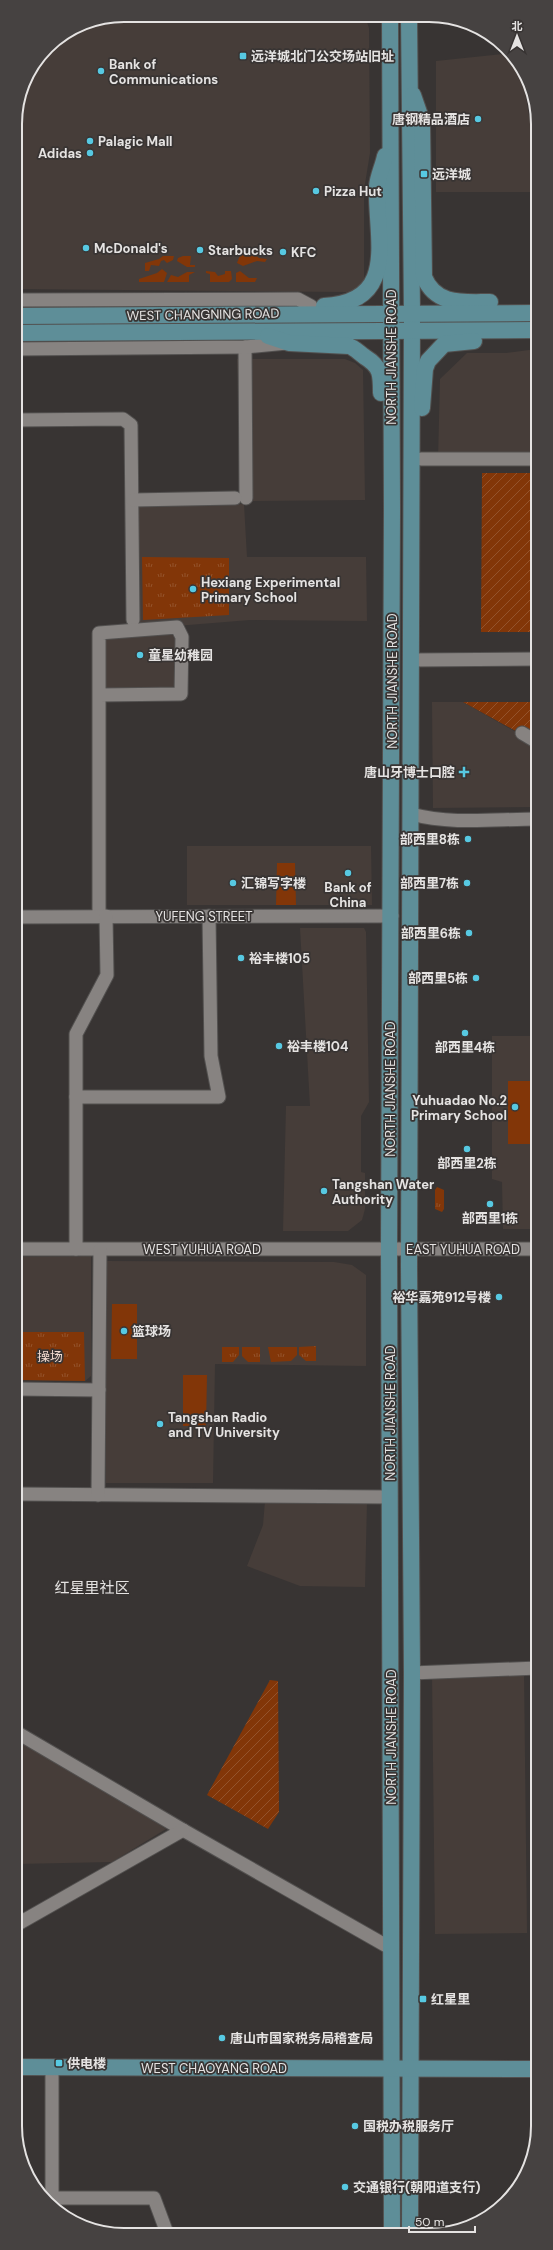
<svg xmlns="http://www.w3.org/2000/svg" width="553" height="2250" font-family="'DM Sans','Noto Sans SC',sans-serif">
<defs>
<pattern id="park-tufts" width="24" height="20" patternUnits="userSpaceOnUse"><rect width="24" height="20" fill="#823608"/><path d="M3 7l-1-3M5 7V3M7 7l1-3M15 17l-1-3M17 17v-4M19 17l1-3" fill="none" stroke="#94532c"/></pattern>
<pattern id="garden-furrows" width="10" height="10" patternUnits="userSpaceOnUse"><rect width="10" height="10" fill="#823608"/><path d="M-1 1l2-2M0 10L10 0M9 11l2-2" fill="none" stroke="#94532c"/></pattern>
</defs>
<rect width="100%" height="100%" fill="#383433"/>
<g fill="#463d39">
<polygon points="207,17 358,17 367,22 369,28 370,153 364,190 364,281 354,290 347,292 15,289 15,117 23,82 47,47 82,23 88,22 194,22"/>
<polygon points="512,53 523,79 530,122 531,192 436,192 436,61"/>
<polygon points="537,349 537,460 438,460 440,379 467,353 506,353"/>
<polygon points="237,359 345,359 355,363 363,370 365,500 244,501"/>
<polygon points="244,504 247,557 366,557 367,621 250,620 139,629 138,505"/>
<polygon points="178,633 176,683 172,688 102,689 102,635"/>
<polygon points="432,702 463,702 537,744 537,807 433,808"/>
<polygon points="187,846 371,846 372,905 187,905"/>
<polygon points="300,928 364,928 366,932 369,1102 361,1116 361,1172 365,1173 365,1209 362,1220 348,1231 283,1231 286,1106 310,1106"/>
<polygon points="492,1036 537,1036 537,1229 503,1229 502,1182 492,1179"/>
<polygon points="91,1256 91,1376 85,1381 16,1380 16,1257"/>
<polygon points="105,1261 334,1262 352,1265 366,1275 366,1366 215,1364 213,1483 106,1483"/>
<polygon points="265,1501 367,1502 365,1587 300,1586 247,1566 263,1525"/>
<polygon points="432,1672 524,1672 527,1933 435,1934"/>
<polygon points="19,1737 166,1829 112,1862 17,1864"/>
</g>
<g fill="#823608">
<polygon points="240,255 255,255 259,258 267,259 265,262 257,261 243,266 237,263"/>
<polygon points="163,256 174,256 173,260 167,263 164,260 161,261 159,266 151,265 149,271 145,271 145,263 159,259"/>
<polygon points="183,256 191,256 190,265 195,265 195,267 187,267 177,261 178,258"/>
<polygon points="162,269 167,273 164,282 139,282 139,279 157,273"/>
<polygon points="206,271 215,272 218,276 225,274 225,271 231,271 232,279 229,282 210,282 210,274 206,273"/>
<polygon points="240,271 249,278 257,278 255,282 236,282 236,273"/>
<polygon points="187,272 195,272 189,275 189,282 167,282 171,275 178,277"/>
<polygon points="277,863 295,863 296,905 276,905"/>
<rect x="508" y="1081" width="29" height="63"/>
<polygon points="112,1304 137,1304 137,1359 111,1359"/>
<polygon points="183,1375 207,1375 206,1426 183,1426"/>
</g>
<g fill="url(#park-tufts)">
<polygon points="142,557 229,558 229,615 143,620"/>
<polygon points="437,1187 444,1190 444,1209 442,1212 435,1209 435,1190"/>
<polygon points="16,1332 84,1332 85,1381 16,1380"/>
<polygon points="316,1346 316,1361 306,1361 299,1355 299,1347"/>
<polygon points="222,1347 239,1347 239,1355 233,1362 222,1362"/>
<polygon points="242,1347 260,1347 260,1362 248,1362 242,1356"/>
<polygon points="268,1347 297,1347 297,1355 291,1361 271,1362"/>
</g>
<g fill="url(#garden-furrows)">
<polygon points="482,473 537,473 537,632 481,632"/>
<polygon points="463,702 537,702 537,740 521,734"/>
<polygon points="270,1680 278,1681 279,1812 268,1829 207,1795"/>
</g>
<g fill="none" stroke-linecap="round" stroke-linejoin="round">
<defs>
<g id="minor">
<polyline points="15,300 298,299 311,306"/>
<polyline points="245,347 246,498"/>
<polyline points="15,349 245,347 287,343"/>
<polyline points="15,420 123,419 131,425 133,620"/>
<polyline points="421,459 537,459"/>
<polyline points="133,500 235,498"/>
<polyline points="412,660 537,659"/>
<polyline points="99,695 181,694 182,637 177,627 99,633 99,916"/>
<polyline points="522,733 537,742"/>
<path d="M411,814c42,11 84,5 126,5"/>
<polyline points="16,917 392,916"/>
<polyline points="76,1097 219,1097 211,1056 209,916"/>
<polyline points="16,1249 537,1249"/>
<polyline points="76,1249 76,1034 107,975 106,916"/>
<polyline points="16,1389 99,1390"/>
<polyline points="16,1494 390,1497"/>
<polyline points="98,1495 100,1250"/>
<polyline points="412,1673 538,1668"/>
<polyline points="16,1732 183,1830 392,1949"/>
<polyline points="16,1925 183,1830"/>
<polyline points="52,2068 52,2206"/>
<polyline points="43,2198 154,2198 167,2233"/>
</g>
<g id="major">
<polyline points="390,17 392,509 389,1249 392,2234"/>
<polyline points="409,17 412,313 409,1267 412,1673 410,2234"/>
<path d="M413,95l9,26 2,156c12,29 39,25 66,25"/>
<path d="M324,306c76,-4 51,-69 53,-120 1,-10 6,-20 8,-30"/>
<polyline points="15,316 537,313"/>
<polyline points="15,333 537,330"/>
<path d="M268,336l21,7 60,3c6,2 10,7 16,11 16,10 16,17 16,36"/>
<polyline points="422,408 425,369 428,361 444,344 474,341"/>
<polyline points="16,2067 538,2069"/>
</g>
</defs>
<use href="#minor" stroke="#52504f" stroke-width="15"/>
<use href="#major" stroke="#52504f" stroke-width="18"/>
<use href="#minor" stroke="#878381" stroke-width="13"/>
<use href="#major" stroke="#5e8e98" stroke-width="16"/>
</g>
<g fill="#57c9e2" stroke="#383433" stroke-width="1.5">
<rect x="239" y="52" width="8" height="8" rx="2"/>
<circle cx="101" cy="71" r="4"/>
<circle cx="478" cy="119" r="4"/>
<circle cx="90" cy="141" r="4"/>
<circle cx="90" cy="153" r="4"/>
<rect x="420" y="170" width="8" height="8" rx="2"/>
<circle cx="316" cy="191" r="4"/>
<circle cx="86" cy="248" r="4"/>
<circle cx="200" cy="250" r="4"/>
<circle cx="283" cy="252" r="4"/>
<circle cx="193" cy="589" r="4"/>
<circle cx="140" cy="655" r="4"/>
<path d="M462 766h4v4h4v4h-4v4h-4v-4h-4v-4h4z"/>
<circle cx="468" cy="839" r="4"/>
<circle cx="348" cy="873" r="4"/>
<circle cx="233" cy="883" r="4"/>
<circle cx="467" cy="883" r="4"/>
<circle cx="469" cy="933" r="4"/>
<circle cx="241" cy="958" r="4"/>
<circle cx="476" cy="978" r="4"/>
<circle cx="465" cy="1033" r="4"/>
<circle cx="279" cy="1046" r="4"/>
<circle cx="515" cy="1107" r="4"/>
<circle cx="467" cy="1149" r="4"/>
<circle cx="324" cy="1191" r="4"/>
<circle cx="490" cy="1204" r="4"/>
<circle cx="499" cy="1297" r="4"/>
<circle cx="124" cy="1331" r="4"/>
<circle cx="160" cy="1424" r="4"/>
<rect x="419" y="1995" width="8" height="8" rx="2"/>
<circle cx="222" cy="2038" r="4"/>
<rect x="55" y="2059" width="8" height="8" rx="2"/>
<circle cx="355" cy="2126" r="4"/>
<circle cx="345" cy="2187" r="4"/>
</g>
<g text-anchor="middle" stroke-width="3.5" stroke-linejoin="round" paint-order="stroke">
<g font-size="13" font-weight="bold" fill="#e5e3e2" stroke="#383433" text-anchor="start">
<text x="251" y="61">远洋城北门公交场站旧址</text>
<text x="109" y="69">Bank of<tspan x="109" dy="15">Communications</tspan></text>
<text x="470" y="124" text-anchor="end">唐钢精品酒店</text>
<text x="98" y="146">Palagic Mall</text>
<text x="82" y="158" text-anchor="end">Adidas</text>
<text x="432" y="179">远洋城</text>
<text x="324" y="196">Pizza Hut</text>
<text x="94" y="253">McDonald's</text>
<text x="208" y="255">Starbucks</text>
<text x="291" y="257">KFC</text>
<text x="201" y="587">Hexiang Experimental<tspan x="201" dy="15">Primary School</tspan></text>
<text x="148" y="660">童星幼稚园</text>
<text x="455" y="777" text-anchor="end">唐山牙博士口腔</text>
<text x="460" y="844" text-anchor="end">部西里8栋</text>
<text x="241" y="888">汇锦写字楼</text>
<text x="459" y="888" text-anchor="end">部西里7栋</text>
<text x="348" y="892" text-anchor="middle">Bank of<tspan x="348" dy="15">China</tspan></text>
<text x="461" y="938" text-anchor="end">部西里6栋</text>
<text x="249" y="963">裕丰楼105</text>
<text x="468" y="983" text-anchor="end">部西里5栋</text>
<text x="287" y="1051">裕丰楼104</text>
<text x="465" y="1052" text-anchor="middle">部西里4栋</text>
<text x="507" y="1105" text-anchor="end">Yuhuadao No.2<tspan x="507" dy="15">Primary School</tspan></text>
<text x="467" y="1168" text-anchor="middle">部西里2栋</text>
<text x="332" y="1189">Tangshan Water<tspan x="332" dy="15">Authority</tspan></text>
<text x="490" y="1223" text-anchor="middle">部西里1栋</text>
<text x="491" y="1302" text-anchor="end">裕华嘉苑912号楼</text>
<text x="132" y="1336">篮球场</text>
<text x="168" y="1422">Tangshan Radio<tspan x="168" dy="15">and TV University</tspan></text>
<text x="431" y="2004">红星里</text>
<text x="230" y="2043">唐山市国家税务局稽查局</text>
<text x="67" y="2068">供电楼</text>
<text x="363" y="2131">国税办税服务厅</text>
<text x="353" y="2192">交通银行(朝阳道支行)</text>
</g>
<g font-size="13" fill="#e5e3e2" stroke="#383433">
<text transform="translate(203 314) rotate(-1)" y="5">WEST CHANGNING ROAD</text>
<text transform="translate(391 357) rotate(-90)" y="5">NORTH JIANSHE ROAD</text>
<text transform="translate(392 681) rotate(-90)" y="5">NORTH JIANSHE ROAD</text>
<text x="204" y="921">YUFENG STREET</text>
<text transform="translate(390 1089) rotate(-90)" y="5">NORTH JIANSHE ROAD</text>
<text x="202" y="1254">WEST YUHUA ROAD</text>
<text x="463" y="1254">EAST YUHUA ROAD</text>
<text transform="translate(390 1413) rotate(-90)" y="5">NORTH JIANSHE ROAD</text>
<text transform="translate(391 1737) rotate(-90)" y="5">NORTH JIANSHE ROAD</text>
<text x="214" y="2073">WEST CHAOYANG ROAD</text>
</g>
<g font-size="13" fill="#f2dacf" stroke="#383433">
<text x="50" y="1361">操场</text>
</g>
<g font-size="15" fill="#e5e3e2" stroke="#383433">
<text x="92" y="1593">红星里社区</text>
</g>
</g>
<path d="M0 0H553V2250H0ZM124 22H429A102 102 0 0 1 531 124V2126A102 102 0 0 1 429 2228H124A102 102 0 0 1 22 2126V124A102 102 0 0 1 124 22Z" fill="#464241" fill-rule="evenodd"/>
<path fill="none" stroke="#e5e3e2" stroke-width="2" d="M124 22H429A102 102 0 0 1 531 124V2126A102 102 0 0 1 429 2228H124A102 102 0 0 1 22 2126V124A102 102 0 0 1 124 22Z"/>
<g transform="translate(517 36)" stroke="#383433" stroke-width="3" paint-order="stroke">
<path d="M0-3L7 15L0 10L-7 15Z" fill="#e5e3e2"/>
<text y="-6" font-size="11" font-weight="bold" text-anchor="middle" fill="#e5e3e2">北</text>
</g>
<path d="M409 2226v6h66v-6" fill="none" stroke="#e5e3e2" stroke-width="2"/>
<text x="415" y="2226" font-size="12" fill="#e5e3e2" stroke="#383433" stroke-width="3" paint-order="stroke">50 m</text>
</svg>
